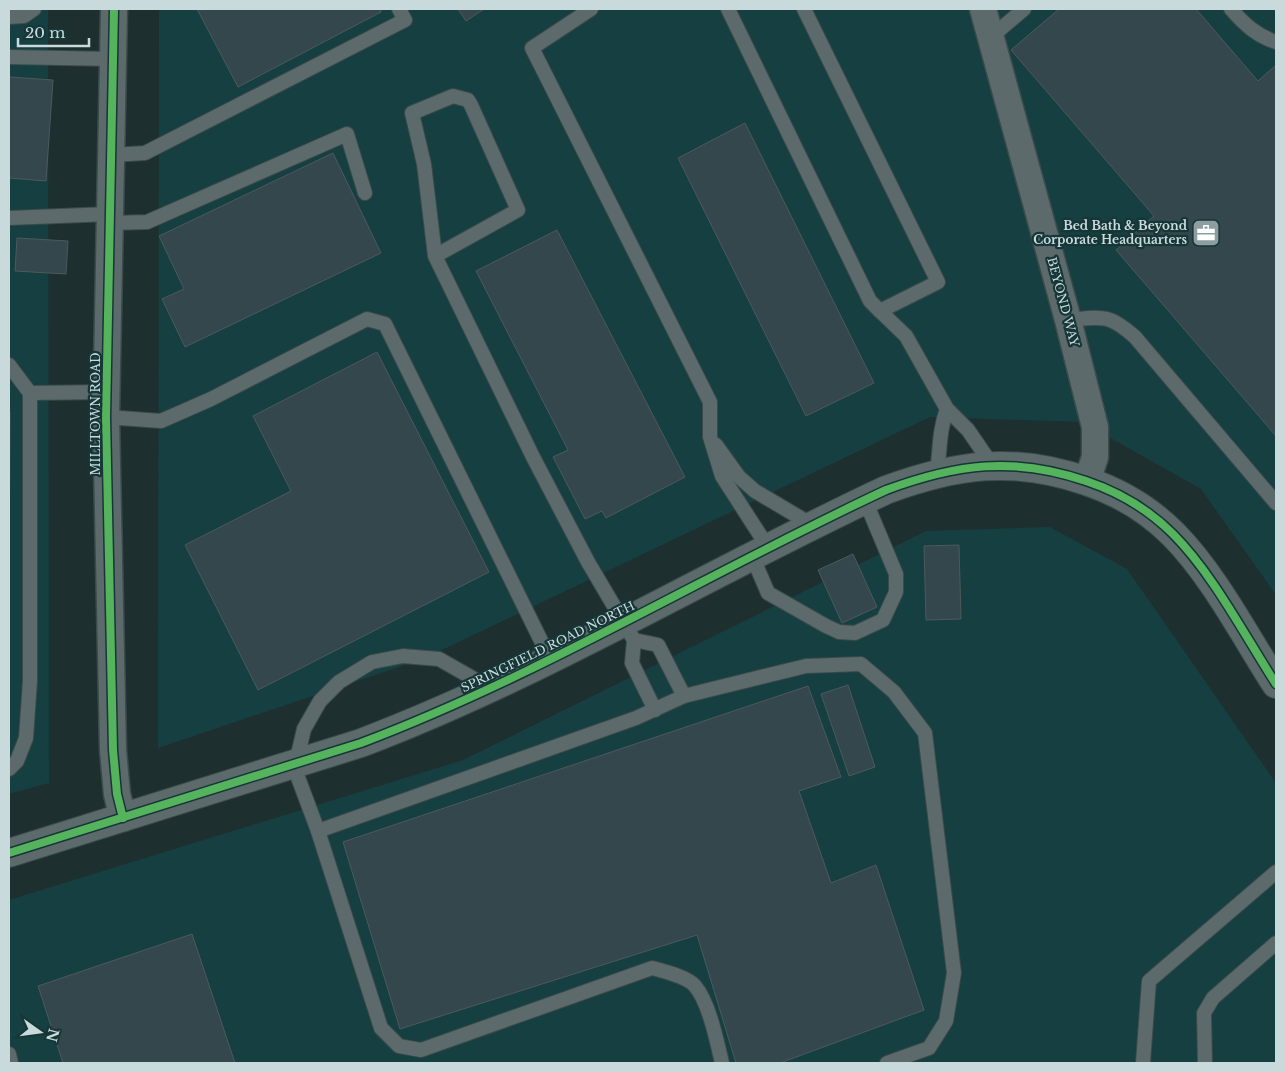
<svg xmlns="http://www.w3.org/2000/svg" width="1285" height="1072" font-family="'Libre Baskerville',serif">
<rect width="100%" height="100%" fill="#1e2f30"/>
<g fill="#153f41">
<polygon points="9,9 48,9 49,783 9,794"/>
<polygon points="159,9 1276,9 1276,595 1201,489 1082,422 930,417 423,659 158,748"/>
<polygon points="1050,527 1127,569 1276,783 1276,1063 9,1063 9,900 463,760 926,531"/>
</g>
<g fill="#34474d" stroke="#4d595d">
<polygon points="197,9 380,9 381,12 238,87"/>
<polygon points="458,9 484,9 466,21"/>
<polygon points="1059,9 1196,9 1258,81 1276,65 1276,436 1116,250 1154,216 1011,50"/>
<polygon points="9,77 53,80 46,181 9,178"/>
<polygon points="745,123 874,383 806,416 678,158"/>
<polygon points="333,153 381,253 185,347 162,299 184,289 159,236"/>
<polygon points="557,230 685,477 606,518 602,511 585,519 553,457 568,450 476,271"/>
<polygon points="17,238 68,241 66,274 15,271"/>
<polygon points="377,352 489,572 258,690 185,545 291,491 253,416"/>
<polygon points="9,412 10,412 9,591"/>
<polygon points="959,545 961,619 926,620 924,546"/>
<polygon points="853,554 877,607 842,623 818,570"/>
<polygon points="848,685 875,767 849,776 821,694"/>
<polygon points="808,686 841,777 799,791 831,883 876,865 924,1010 780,1063 736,1063 697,935 400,1029 343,842"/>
<polygon points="192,934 235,1063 63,1063 38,986"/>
</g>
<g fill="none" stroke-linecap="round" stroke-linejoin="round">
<defs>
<g id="lane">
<polyline points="591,9 532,48 710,402 710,437 722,476 769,549"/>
<polyline points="728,9 870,301 880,311"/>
<polyline points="804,9 938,282 880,311 906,336 947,409"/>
<path d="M1231,9c13,15 26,27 45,33"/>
<polyline points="9,17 24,16 34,9"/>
<polyline points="991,37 1024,9"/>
<polyline points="9,57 113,59"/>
<polyline points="111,155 145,153 405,20 399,9"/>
<polyline points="9,218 110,214"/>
<polyline points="110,223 147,222 347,134 365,193"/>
<polyline points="435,256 424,164 412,113 453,96 468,100 471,105 518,210 435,256 533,457 588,562 634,640 632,663 655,710"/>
<path d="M1068,320c34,-3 40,-7 67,17l141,166"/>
<polyline points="9,365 30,393 107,392"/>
<polyline points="106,417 161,421 211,399 367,319 385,324 551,661"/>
<polyline points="716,445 739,477 755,491 814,526"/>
<path d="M937,473c3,-22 2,-43 10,-64l21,21 24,35"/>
<polyline points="753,558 768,593 826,626 839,632 855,633 883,620 896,592 896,574 865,500"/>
<polyline points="634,640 658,645 684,696"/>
<polyline points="296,763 304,729 320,701 339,682 372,662 403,656 439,659 490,688"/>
<polyline points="293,764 318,831"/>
<polyline points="9,769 17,761 26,738 30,681 30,393"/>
<polyline points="9,1054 11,1063"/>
<path d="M722,1063c-5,-21 -13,-61 -27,-77 -7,-9 -32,-15 -43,-18l-231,82 -22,-4 -18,-18 -63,-197 318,-113 48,-22 122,-30 55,-2 33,28 31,41 29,240 -8,48 -17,27 -42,15"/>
<polyline points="1143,1063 1149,981 1276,872"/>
<polyline points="1205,1063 1204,1013 1213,998 1276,943"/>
</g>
<g id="street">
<polyline points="114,9 106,417 113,750 117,794 123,818"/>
<polyline points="983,9 1068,320 1095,427 1095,457 1087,481"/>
</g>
<path id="secondary" d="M9,853l352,-110c182,-69 349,-171 525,-253 70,-26 128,-34 200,-9 33,11 62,28 87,53 40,40 72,102 103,150"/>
</defs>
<use href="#lane" stroke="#3b4a4b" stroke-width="16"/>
<use href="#street" stroke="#3b4a4b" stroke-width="29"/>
<use href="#secondary" stroke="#3b4a4b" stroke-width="30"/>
<use href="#lane" stroke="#5c6a6b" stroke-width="14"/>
<use href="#street" stroke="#5c6a6b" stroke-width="26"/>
<use href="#secondary" stroke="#5c6a6b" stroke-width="28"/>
<defs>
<g id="cycleway">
<polyline points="114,9 106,417 113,750 117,794 123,818"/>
<path d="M9,853l352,-110c182,-69 349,-171 525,-253 70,-26 128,-34 200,-9 33,11 62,28 87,53 40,40 72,102 103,150"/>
</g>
</defs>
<use href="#cycleway" stroke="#163638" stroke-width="11"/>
<use href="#cycleway" stroke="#56b35d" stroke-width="8"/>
</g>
<defs>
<symbol id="office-square" viewBox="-11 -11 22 22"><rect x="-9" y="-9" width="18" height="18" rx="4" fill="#8d9ea0" stroke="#163638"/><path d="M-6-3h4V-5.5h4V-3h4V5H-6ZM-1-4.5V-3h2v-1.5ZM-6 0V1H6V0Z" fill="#fff"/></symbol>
</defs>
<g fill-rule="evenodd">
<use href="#office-square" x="1190" y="217" width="32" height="32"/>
</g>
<g text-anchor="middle" stroke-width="4.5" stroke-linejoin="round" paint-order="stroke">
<g font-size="12" font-weight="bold" fill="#c9dadc" stroke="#163638" text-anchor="end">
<text x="1187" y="230">Bed Bath &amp; Beyond<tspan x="1187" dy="14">Corporate Headquarters</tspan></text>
</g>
<g font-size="12" fill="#c9dadc" stroke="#163638">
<text transform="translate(1063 302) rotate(75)" y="4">BEYOND WAY</text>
<text transform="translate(96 414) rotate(-90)" y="4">MILLTOWN ROAD</text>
<text transform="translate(548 647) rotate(-26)" y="4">SPRINGFIELD ROAD NORTH</text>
</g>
</g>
<rect width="1285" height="1072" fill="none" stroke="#c9dadc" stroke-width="20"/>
<g transform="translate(40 1032) rotate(104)" stroke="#163638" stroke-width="4" paint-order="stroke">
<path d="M0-4L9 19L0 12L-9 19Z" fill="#c9dadc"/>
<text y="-8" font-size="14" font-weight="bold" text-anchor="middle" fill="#c9dadc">N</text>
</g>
<path d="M18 38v8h71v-8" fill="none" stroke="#c9dadc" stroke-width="2.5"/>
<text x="25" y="38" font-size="15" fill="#c9dadc" stroke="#163638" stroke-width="4" paint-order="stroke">20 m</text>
</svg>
